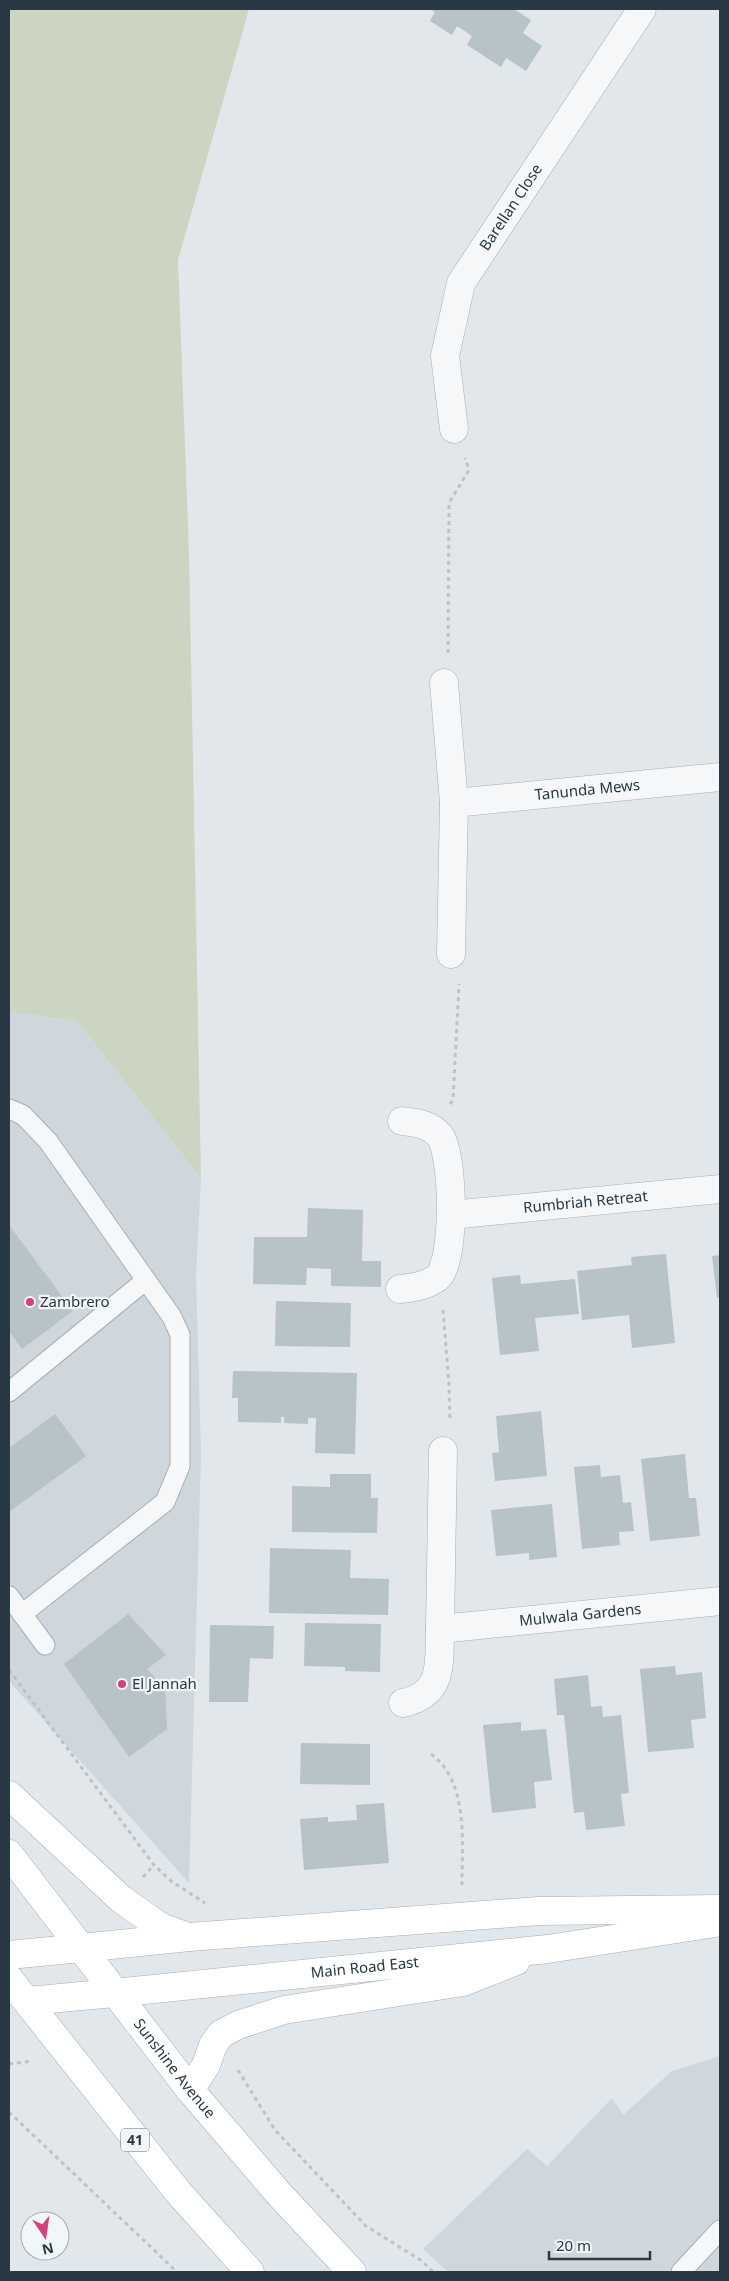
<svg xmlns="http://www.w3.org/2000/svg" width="729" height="2281" font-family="'Noto Sans',sans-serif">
<rect width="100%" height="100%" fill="#e1e7eb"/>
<g fill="#cfd7dd">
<polygon points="9,1012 77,1021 201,1178 196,1276 201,1454 189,1883 9,1681"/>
<polygon points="720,2056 720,2272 448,2272 423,2249 527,2149 547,2166 612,2098 623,2115 672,2071"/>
</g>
<polygon fill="#ccd5c2" points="9,9 249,9 178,260 189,554 201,1178 77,1021 9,1012"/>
<g fill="#b8c2c9">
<polygon points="430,9 514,9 531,20 523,33 542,46 526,71 506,58 501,67 467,45 472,36 457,26 452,35 430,21 435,12"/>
<polygon points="308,1208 363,1210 362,1261 381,1261 381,1287 331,1286 331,1269 307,1268 306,1285 253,1284 254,1237 307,1237"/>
<polygon points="9,1225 73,1311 22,1349 9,1331"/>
<polygon points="666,1254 675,1343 632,1348 629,1315 582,1320 577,1271 632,1265 631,1257"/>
<polygon points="720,1255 720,1297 717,1298 712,1256"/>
<polygon points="520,1275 521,1284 575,1279 579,1314 535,1318 539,1351 500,1355 492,1278"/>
<polygon points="276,1301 351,1303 350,1347 275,1346"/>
<polygon points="233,1371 357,1373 355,1454 315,1453 316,1418 308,1418 308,1424 284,1423 284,1417 281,1417 281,1423 238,1422 238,1398 232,1398"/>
<polygon points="541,1411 547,1476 495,1481 492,1453 499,1452 496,1416"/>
<polygon points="55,1414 86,1456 9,1512 9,1448"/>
<polygon points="685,1454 689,1498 696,1498 700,1536 650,1541 641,1459"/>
<polygon points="600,1465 601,1477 620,1475 623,1503 631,1502 634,1531 619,1532 620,1545 582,1549 574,1467"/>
<polygon points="330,1474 371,1474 371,1498 378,1498 377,1533 292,1532 292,1486 330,1487"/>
<polygon points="552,1504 557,1557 529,1560 529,1553 496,1556 491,1510"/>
<polygon points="270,1548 351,1550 350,1578 389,1579 388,1615 269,1613"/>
<polygon points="128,1614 166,1655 147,1669 165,1688 167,1729 129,1757 64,1664"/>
<polygon points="305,1623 381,1624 380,1672 345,1671 345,1667 304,1666"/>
<polygon points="210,1625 274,1626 273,1659 250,1658 248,1702 209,1702"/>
<polygon points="675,1666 676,1675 702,1672 706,1718 691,1720 694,1748 648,1752 640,1669"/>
<polygon points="588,1675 591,1707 602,1706 603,1717 621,1715 629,1793 621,1794 625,1826 586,1830 584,1812 574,1813 564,1715 557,1715 554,1679"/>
<polygon points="521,1722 521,1731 546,1729 552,1780 534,1782 536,1808 492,1813 483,1725"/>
<polygon points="301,1743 370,1744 370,1785 300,1784"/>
<polygon points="384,1803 389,1863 304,1870 300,1819 328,1817 328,1822 357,1820 356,1805"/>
</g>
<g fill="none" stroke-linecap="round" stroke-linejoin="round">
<defs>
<g id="service">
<polyline points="9,1109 23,1115 48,1141 172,1317 180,1335 180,1466 165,1502 22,1614"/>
<polyline points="9,1392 146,1280"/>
<polyline points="9,1596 45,1645"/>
<polyline points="681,2272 720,2230"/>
</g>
<g id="minor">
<path id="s1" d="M454,429l-9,-73 16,-73 181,-274"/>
<polyline points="444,683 454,803 451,954"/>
<path id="s2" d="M454,803l266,-26"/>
<path id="s3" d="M451,1215l269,-26"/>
<path d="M400,1289c13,-1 26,-3 37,-11 19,-15 17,-122 3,-142 -10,-12 -24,-13 -38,-15"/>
<path id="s4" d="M443,1451l-3,178 280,-28"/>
<path d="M403,1703c41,-9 36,-39 37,-74"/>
</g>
<g id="secondary">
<polyline points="9,1795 121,1899 159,1926 188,1937"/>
<polyline points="81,1948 189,1937 539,1911 720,1909"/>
<path id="s5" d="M114,1993l434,-44 167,-26"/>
<polyline points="190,2090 206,2065 213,2045 221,2034 238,2025 284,2010 463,1982 516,1961"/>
</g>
<g id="primary">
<path id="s6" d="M9,1854l181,236 90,105 72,77"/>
<polyline points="9,1955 81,1948"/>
<polyline points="9,1979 178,2192 250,2272"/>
<polyline points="28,2001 114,1993"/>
</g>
</defs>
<use href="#service" stroke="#a6afb6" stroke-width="21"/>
<use href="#minor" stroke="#a6afb6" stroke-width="29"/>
<use href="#secondary" stroke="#a6afb6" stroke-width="29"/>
<use href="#primary" stroke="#a0afb7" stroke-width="29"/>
<g stroke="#bcc2c6" stroke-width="3" stroke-dasharray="4 4" stroke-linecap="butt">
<polyline points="448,653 449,503 469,470 465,458"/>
<polyline points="450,1104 453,1100 459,984"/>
<polyline points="443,1310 449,1384 450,1421"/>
<polyline points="9,1670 154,1865 171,1881 205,1903"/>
<path d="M431,1754c38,28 31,89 31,131"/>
<polyline points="143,1877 154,1865"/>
<polyline points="9,2064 33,2061"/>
<polyline points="238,2070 275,2130 366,2226 422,2261 433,2272"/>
<polyline points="9,2112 177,2272"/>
</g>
<use href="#service" stroke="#f5f7f9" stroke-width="19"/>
<use href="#minor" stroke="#f5f7f9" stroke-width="28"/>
<use href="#secondary" stroke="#fff" stroke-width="28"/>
<use href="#primary" stroke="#fff" stroke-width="28"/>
</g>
<g fill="#d5417d" stroke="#f1f6f8" stroke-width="2">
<circle cx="30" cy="1302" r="5"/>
<circle cx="122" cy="1684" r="5"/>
</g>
<g text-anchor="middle" stroke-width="4.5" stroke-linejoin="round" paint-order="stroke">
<rect fill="#f1f6f8" stroke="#65727a" stroke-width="1" x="121" y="2128.5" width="28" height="23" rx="4"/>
<g font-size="14" font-weight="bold" fill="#293944">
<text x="135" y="2145">41</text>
</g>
<g font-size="15" fill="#293944" stroke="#f1f6f8">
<text dy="5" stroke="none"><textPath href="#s1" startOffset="239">Barellan Close</textPath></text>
<text dy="5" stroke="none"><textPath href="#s2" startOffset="134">Tanunda Mews</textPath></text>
<text dy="5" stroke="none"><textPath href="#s3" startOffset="135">Rumbriah Retreat</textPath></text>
<text dy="5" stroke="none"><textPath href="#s4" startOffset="319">Mulwala Gardens</textPath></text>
<text dy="5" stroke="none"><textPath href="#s5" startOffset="252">Main Road East</textPath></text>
<text dy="5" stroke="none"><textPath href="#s6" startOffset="271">Sunshine Avenue</textPath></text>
</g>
<g font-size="15" fill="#293944" stroke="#f1f6f8" text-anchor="start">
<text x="40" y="1307">Zambrero</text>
<text x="132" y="1689">El Jannah</text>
</g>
</g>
<rect width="729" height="2281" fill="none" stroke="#293944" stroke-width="20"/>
<g transform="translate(45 2236) rotate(167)"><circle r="24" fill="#f1f6f8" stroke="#a1aab0"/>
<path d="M0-4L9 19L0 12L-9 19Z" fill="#d5417d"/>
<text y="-8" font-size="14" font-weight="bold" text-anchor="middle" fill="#293944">N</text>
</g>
<path d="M549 2251v8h101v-8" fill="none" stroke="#293944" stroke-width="2.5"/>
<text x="556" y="2251" font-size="15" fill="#293944" stroke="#f1f6f8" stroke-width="4" paint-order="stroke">20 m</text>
</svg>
